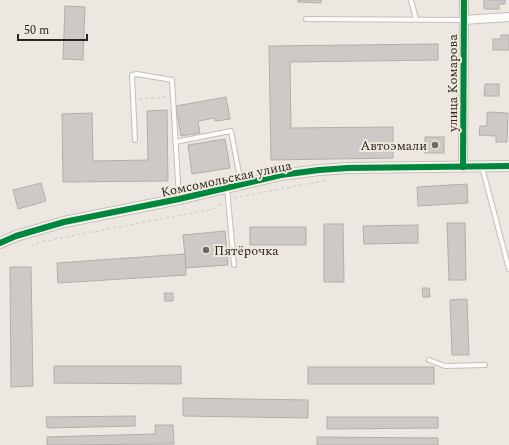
<svg xmlns="http://www.w3.org/2000/svg" width="509" height="445" font-family="Spectral,serif">
<rect width="100%" height="100%" fill="#ece7e1"/>
<g fill="#cdc9c6" stroke="#b2aeaa">
<polygon points="298,0 321,0 321,3 298,2"/>
<polygon points="484,0 505,0 505,4 499,4 499,9 484,9"/>
<polygon points="65,6 85,7 83,60 63,59"/>
<polygon points="501,35 509,35 509,50 493,50 493,39 501,39"/>
<polygon points="438,44 438,60 290,62 291,128 393,127 393,158 271,160 269,46"/>
<polygon points="485,84 499,84 499,96 484,96"/>
<polygon points="226,97 230,119 215,121 215,118 198,121 200,133 181,136 176,106"/>
<polygon points="167,110 168,181 63,182 62,114 92,113 93,161 148,160 147,111"/>
<polygon points="487,112 508,113 507,142 496,142 496,136 479,135 480,126 487,126"/>
<rect x="425" y="137" width="19" height="16"/>
<polygon points="225,139 230,168 192,174 188,145"/>
<polygon points="41,183 46,201 18,209 13,190"/>
<polygon points="467,184 468,203 418,206 417,187"/>
<polygon points="447,223 465,223 466,280 449,280"/>
<polygon points="324,224 343,224 344,282 324,282"/>
<polygon points="418,225 418,243 364,244 363,226"/>
<rect x="250" y="227" width="56" height="18"/>
<polygon points="225,231 228,265 186,268 183,235"/>
<polygon points="185,254 186,275 58,283 57,263"/>
<polygon points="10,267 31,267 33,386 11,387"/>
<polygon points="422,288 429,288 430,297 423,297"/>
<polygon points="164,293 173,293 173,301 165,301"/>
<polygon points="467,299 469,355 452,355 450,300"/>
<polygon points="54,366 181,366 181,384 54,383"/>
<rect x="308" y="367" width="126" height="17"/>
<polygon points="183,398 308,400 308,418 183,416"/>
<polygon points="135,416 135,426 47,428 46,417"/>
<polygon points="327,417 438,417 438,428 327,429"/>
<polygon points="155,425 173,425 174,444 47,445 47,437 155,434"/>
<polygon points="317,437 438,438 438,445 317,445"/>
</g>
<g fill="none" stroke-linecap="round" stroke-linejoin="round">
<defs>
<g id="service">
<polyline points="411,0 416,19"/>
<polyline points="306,19 464,20"/>
<polyline points="135,140 132,75 137,74 172,80 179,199"/>
<polyline points="175,142 231,131 241,184"/>
<polyline points="482,167 509,269"/>
<polyline points="227,188 234,265"/>
<polyline points="429,360 445,366 485,365"/>
</g>
<g id="minor">
<polyline points="464,20 509,17"/>
<polyline points="463,167 464,0"/>
</g>
<polyline id="tertiary" points="0,243 16,236 64,222 179,199 281,175 319,170 348,168 509,166"/>
</defs>
<use href="#service" stroke="#c3bfbb" stroke-width="6"/>
<use href="#minor" stroke="#c3bfbb" stroke-width="10"/>
<use href="#tertiary" stroke="#c3bfbb" stroke-width="12"/>
<g stroke="#d2d2d0" stroke-width="1.5" stroke-dasharray="3 3" stroke-linecap="butt">
<polyline points="139,99 167,97"/>
<polyline points="234,198 327,180"/>
<polyline points="31,246 40,242 213,209 222,203"/>
</g>
<use href="#service" stroke="#fcfbfa" stroke-width="4"/>
<use href="#minor" stroke="#fcfbfa" stroke-width="8"/>
<use href="#tertiary" stroke="#fcfbfa" stroke-width="10"/>
<defs>
<g id="cycleway">
<polyline points="463,167 464,0"/>
<polyline points="0,243 16,236 64,222 179,199 281,175 319,170 348,168 509,166"/>
</g>
</defs>
<use href="#cycleway" stroke="#f0e8dd" stroke-width="8"/>
<use href="#cycleway" stroke="#00873e" stroke-width="6"/>
</g>
<g fill="#6d6a65" stroke="#f0e8dd" stroke-width="1.5">
<circle cx="435" cy="145" r="4"/>
<circle cx="206" cy="250" r="4"/>
</g>
<g text-anchor="middle" stroke-width="4" stroke-linejoin="round" paint-order="stroke">
<g font-size="13" fill="#282622" stroke="#f0e8dd">
<text transform="translate(452 83) rotate(-90)" y="5">улица Комарова</text>
<text transform="translate(226 178) rotate(-12)" y="5">Комсомольская улица</text>
</g>
<g font-size="13" fill="#282622" stroke="#f0e8dd" text-anchor="end">
<text x="427" y="150">Автоэмали</text>
<text x="214" y="255" text-anchor="start">Пятёрочка</text>
</g>
</g>
<path d="M18 34v6h69v-6" fill="none" stroke="#282622" stroke-width="2"/>
<text x="24" y="34" font-size="12" fill="#282622" stroke="#f0e8dd" stroke-width="3" paint-order="stroke">50 m</text>
</svg>
